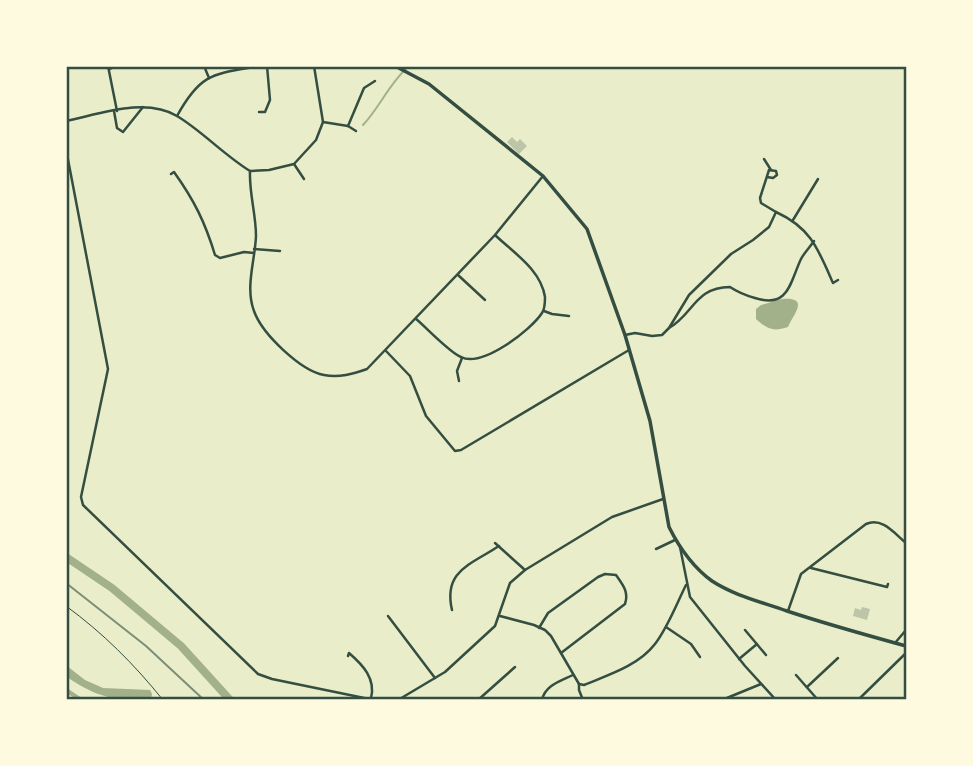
<svg xmlns="http://www.w3.org/2000/svg" width="973" height="766" font-family="Georgia,serif">
<rect width="100%" height="100%" fill="#e9edc9"/>
<g fill="#a3b18a">
<path d="M782,299c28,-2 12,14 6,28 -15,5 -21,2 -32,-8v-10l5,-4z"/>
<path d="M67,666l18,14 18,8 47,2 2,4 -1,5c-35,3 -55,-2 -84,-22z"/>
</g>
<g fill="none" stroke-linecap="round" stroke-linejoin="round">
<path stroke="#a3b18a" stroke-width="2" d="M363,125c17,-18 27,-43 46,-59"/>
<polyline stroke="#a3b18a" stroke-width="4.5" points="66,690 81,700"/>
<polyline stroke="#a3b18a" stroke-width="8" points="66,557 112,588 181,646 230,700"/>
</g>
<g fill="#bcc5a7">
<polygon points="512,137 517,142 520,139 527,146 519,154 507,142"/>
<polygon points="862,607 870,609 867,620 853,616 855,608 861,610"/>
</g>
<g fill="none" stroke-linecap="round" stroke-linejoin="round">
<path stroke="#344e41" stroke-width="1" d="M66,606c37,27 68,58 97,94"/>
<g stroke="#344e41" stroke-width="2.5">
<polyline points="108,66 117,111"/>
<polyline points="204,66 209,78"/>
<polyline points="109,69 117,66"/>
<polyline points="114,111 117,128 123,132 143,107"/>
<polyline points="259,112 265,112 270,100 267,66"/>
<path d="M177,116c24,-44 37,-42 83,-50"/>
<polyline points="323,122 348,126 356,131"/>
<polyline points="348,126 364,88 375,81"/>
<polyline points="66,149 108,369 81,497 83,505 258,674 272,679 374,700"/>
<polyline points="764,159 771,170"/>
<polyline points="294,164 304,179"/>
<polyline points="250,171 269,170 294,164 316,140 323,122 314,66"/>
<path d="M171,174l3,-2c20,28 31,50 41,83l5,3 24,-6 10,1"/>
<polyline points="767,177 773,178 777,175 776,171 769,170 760,198 761,203 776,212"/>
<polyline points="793,220 818,179"/>
<polyline points="254,249 280,251"/>
<polyline points="458,275 485,300"/>
<polyline points="544,311 552,314 569,316"/>
<path d="M416,319c11,9 33,33 45,38 21,11 70,-27 81,-44 3,-4 3,-11 3,-16 -4,-27 -31,-44 -50,-62"/>
<path d="M669,328c24,-13 26,-41 61,-41 9,6 14,8 25,11 34,11 35,-16 46,-39 3,-6 9,-12 13,-18"/>
<path d="M625,335l10,-2 17,3 10,-1 7,-7 20,-33 42,-41 22,-14 16,-13 7,-15c35,16 42,37 57,71l5,-3"/>
<polyline points="386,351 410,376 426,416 455,451 461,450 629,350"/>
<polyline points="459,381 457,371 462,358"/>
<polyline points="495,543 525,570"/>
<polyline points="656,549 675,540"/>
<polyline points="811,568 887,587 888,584"/>
<path d="M452,610c-9,-39 18,-45 47,-64"/>
<path d="M788,611l13,-37 65,-50c16,-7 28,9 40,19"/>
<polyline points="388,616 435,678"/>
<polyline points="500,616 534,625 545,630 551,636 579,684"/>
<polyline points="666,627 691,644 700,657"/>
<path d="M539,628l9,-15 50,-36 7,-3 11,1c7,10 13,17 9,29l-64,49"/>
<polyline points="745,630 766,655"/>
<polyline points="895,643 906,630"/>
<path d="M348,656l1,-3c14,12 27,26 22,45"/>
<polyline points="739,659 757,644"/>
<polyline points="796,675 818,700"/>
<path d="M579,684l5,1c24,-10 54,-19 71,-41 13,-17 21,-39 31,-59"/>
<polyline points="579,684 579,690 583,700"/>
<polyline points="807,687 838,658"/>
<polyline points="398,700 445,672 495,626 510,583 525,570 612,517 663,499"/>
<polyline points="478,700 515,667"/>
<path d="M542,700c3,-15 19,-19 31,-25"/>
<polyline points="722,700 761,684"/>
<polyline points="858,700 906,653"/>
</g>
<g stroke="#344e41" stroke-width="2.5">
<path d="M66,121c34,-7 79,-24 111,-5 25,15 47,39 73,55 -1,22 6,43 6,65 -1,25 -11,51 -2,75 8,23 47,60 70,64 15,3 29,-1 43,-6l128,-134 48,-59"/>
<polyline points="680,547 690,597 745,666 776,700"/>
</g>
<path stroke="#344e41" stroke-width="3.5" d="M395,66l34,18 114,92 44,53 38,106 25,86 19,106c10,20 25,41 43,54 23,15 50,21 75,30 39,13 79,24 119,35"/>
<polyline stroke="#7c8e77" stroke-width="2" points="66,583 146,646 204,700"/>
</g>
<rect width="973" height="766" fill="none" stroke="#fefae0" stroke-width="136"/>
<rect x="68" y="68" width="837" height="630" fill="none" stroke="#344e41" stroke-width="2.5"/>
</svg>
